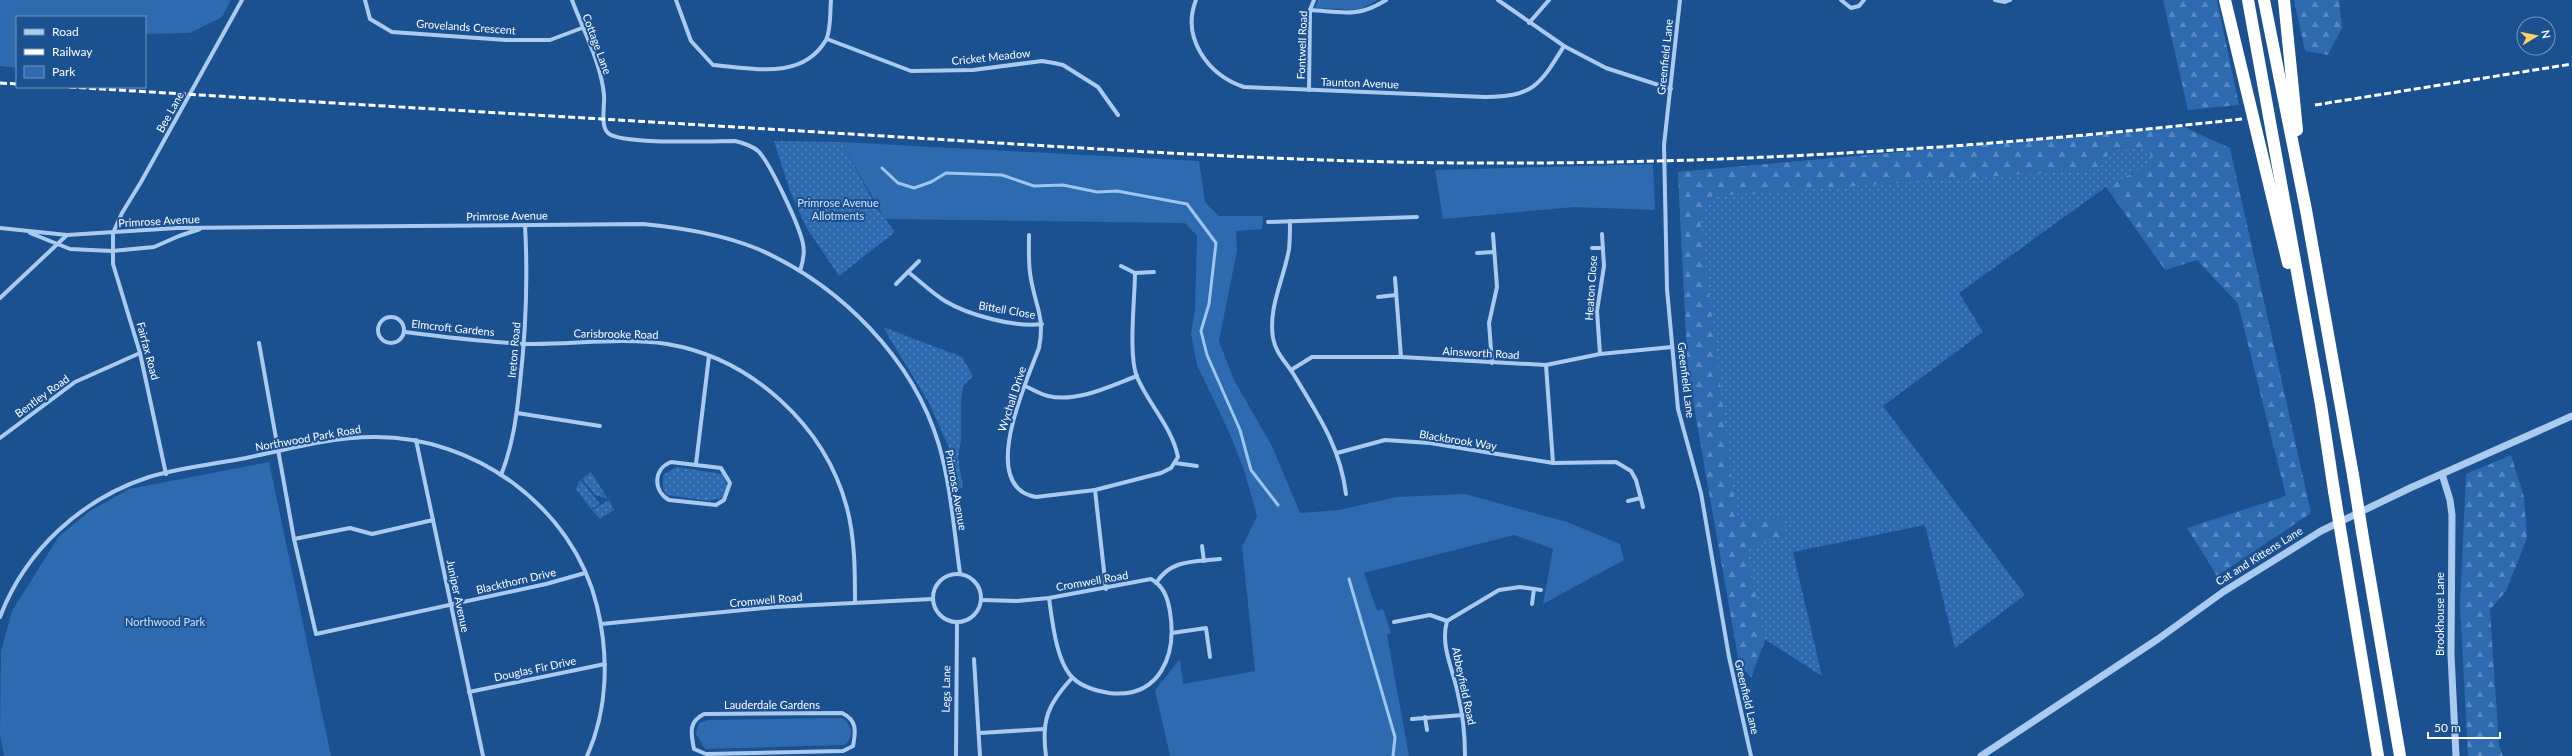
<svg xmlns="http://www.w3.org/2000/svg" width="2572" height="756" font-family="Lato,sans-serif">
<defs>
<pattern id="grass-dots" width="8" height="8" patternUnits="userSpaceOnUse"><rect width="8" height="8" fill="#2e6aaf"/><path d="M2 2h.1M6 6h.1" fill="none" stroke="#5888bf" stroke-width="1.8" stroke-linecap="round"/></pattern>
<pattern id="forest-firs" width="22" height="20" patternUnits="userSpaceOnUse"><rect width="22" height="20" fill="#2e6aaf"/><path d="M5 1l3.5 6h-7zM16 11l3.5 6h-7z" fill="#5888bf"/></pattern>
</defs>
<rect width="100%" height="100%" fill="#1b5091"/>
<g fill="url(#grass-dots)">
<polygon points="2184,127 2177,177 2106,187 1959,293 1983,332 1883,406 2025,595 1955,648 1925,525 1793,552 1822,676 1747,628 1688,373 1678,172"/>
<polygon points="774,141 841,142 877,208 895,232 839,276 806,227 790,191"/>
<polygon points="883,327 962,357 973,376 963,386 961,400 961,440 958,457 963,487 959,490 950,450 929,403"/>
<path d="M677,467l45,7c6,9 6,14 0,24l-14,3 -41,-6 -4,-6v-14z"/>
<polygon points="591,472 608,499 595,495 582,479"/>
<polygon points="580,479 600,504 591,509 576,489"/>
<polygon points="609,500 614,510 600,519 592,510"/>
</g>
<g fill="url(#forest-firs)">
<polygon points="2163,0 2217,0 2239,105 2188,110"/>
<polygon points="2294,0 2339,0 2342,28 2328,55 2305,51"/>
<path d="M2184,127l46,21 81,365 -94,63 -30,-48 99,-32 -48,-192 -41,-44 -32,10 -59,-83 46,-24 -3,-15 -39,3 -12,19c-129,6 -257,18 -386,26l-12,23 37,302 48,-4 -1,20 -37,12 18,91 -14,38 -12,-15 -51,-290 -10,-201z"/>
<polygon points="2511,455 2524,497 2527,538 2506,591 2490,610 2499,745 2503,756 2468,756 2460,606 2466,474"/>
</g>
<g fill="#2e6aaf">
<polygon points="0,0 231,0 222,17 190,33 145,34 145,17 17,17 17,68 0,66"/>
<polygon points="1318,0 1378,0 1359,10 1315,8"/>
<polygon points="841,142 1199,161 1205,202 1219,216 1263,216 1262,229 1236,231 1237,251 1219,341 1234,380 1272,446 1300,513 1339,510 1396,497 1465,494 1567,522 1620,544 1624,560 1543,604 1553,549 1514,535 1364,573 1377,611 1383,609 1391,633 1387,635 1409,756 1170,756 1155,690 1180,659 1183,684 1255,671 1242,547 1257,516 1244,470 1229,432 1197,365 1191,334 1195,310 1197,236 1185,223 885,219"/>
<polygon points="1653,164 1655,210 1574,207 1443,219 1435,170"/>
<polygon points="269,462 331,756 4,756 0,735 1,651 12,611 59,536 90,511 129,489"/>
<path d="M843,718c9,8 12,19 1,27l-139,4 -9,-15 3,-11 9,-3z"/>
</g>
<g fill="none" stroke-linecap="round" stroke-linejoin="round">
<g stroke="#9dc5f1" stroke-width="3">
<polyline points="882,168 898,183 914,188 931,182 946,173 1002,175 1034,186 1063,185 1097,192 1117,191 1187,204 1216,243 1209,304 1201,331 1207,355 1240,430 1251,470 1278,505"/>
<polyline points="1349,579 1395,737 1393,756"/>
</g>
<g stroke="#aacaef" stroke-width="4">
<polyline points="365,0 370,19 392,32 506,40 550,40 582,28"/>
<path d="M572,0c11,30 29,62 32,95 1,10 -4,31 4,38 13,12 105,8 127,8 8,2 15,4 22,9 12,10 43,77 46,94 2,9 0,18 -3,27"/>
<path d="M676,0l15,41 22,24c39,3 89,16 113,-25 5,-10 4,-29 5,-40"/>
<path d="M1196,0c-15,38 12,75 48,87l241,10c48,0 55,-12 79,-51"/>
<polyline points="1498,0 1564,46 1606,68 1671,89"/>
<polyline points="1680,0 1664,145 1667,289 1678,409 1701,493 1729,657 1751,756"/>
<polyline points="1841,0 1851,8 1859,6 1864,0"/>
<polyline points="1995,0 2005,2 2010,0"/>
<path d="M1310,10c32,2 48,8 76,-10"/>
<polyline points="1529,23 1549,0"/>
<polyline points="827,39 911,71 973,70 1042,61 1054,63 1063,65 1098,87 1118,115"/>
<polyline points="1309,90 1310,10 1314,0"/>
<path d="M1290,221c0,9 0,19 -1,28 -5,30 -21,58 -16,89 3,16 13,24 21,37 24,40 46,71 52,119"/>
<polyline points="1268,222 1417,217"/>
<path d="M0,228l67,7 110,-7 466,-4c39,4 78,10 115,25 82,36 155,109 181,196 12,42 15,86 21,128"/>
<polyline points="30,233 70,249 112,251 154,247 179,236 200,229"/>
<path d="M1029,235c0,14 -1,30 2,44 5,29 14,38 8,69 -12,32 -62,139 -3,149l59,-7 11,99"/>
<polyline points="1592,248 1603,248"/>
<polyline points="1477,253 1494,252"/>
<polyline points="1121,266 1135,273 1154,272"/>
<path d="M908,272c12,9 24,21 37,29 23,14 71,27 97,23"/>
<polyline points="1395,278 1401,357"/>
<polyline points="896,284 919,261"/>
<polyline points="1378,297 1396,295"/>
<polyline points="0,298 67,235"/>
<circle cx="391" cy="330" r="13"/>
<path d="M405,332c39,5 80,10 120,12 47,1 95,-7 142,0 84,14 158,81 180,164 8,31 8,63 8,95"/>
<polyline points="259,343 294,539 316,634 546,584 585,573"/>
<polyline points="1600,354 1597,311 1604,266 1602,234"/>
<polyline points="1492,363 1489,323 1497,287 1493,234"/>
<polyline points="1546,365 1553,463"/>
<polyline points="1291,370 1312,357 1401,357 1546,365 1600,354 1672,347"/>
<path d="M1025,386c7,3 15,8 23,10 29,7 62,-10 89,-20"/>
<polyline points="517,413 600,426"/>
<polyline points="0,438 75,382 140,353"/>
<polyline points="416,440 483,756"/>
<polyline points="1337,453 1385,440 1430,443 1553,463 1616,462 1631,471 1636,480 1643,507"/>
<path d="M671,462l50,6 9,15 -6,17 -8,5 -47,-5c-16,-9 -16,-31 2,-38z"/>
<polyline points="1175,463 1197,466"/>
<polyline points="696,464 709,356"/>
<polyline points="166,474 140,353 113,264 113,233 122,213 141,182 242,0"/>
<path d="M501,475c12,-30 16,-61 19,-92 6,-53 8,-104 5,-158"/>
<path d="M1095,490l66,-17 10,-5 7,-11c-6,-30 -29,-52 -41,-80 -9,-22 -2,-79 -2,-104"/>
<polyline points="1628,501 1641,498"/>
<polyline points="294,539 350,528 372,534 433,520"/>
<polyline points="1202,546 1204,561"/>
<circle cx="957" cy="598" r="24"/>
<path d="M1156,583c15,-24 38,-21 64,-24"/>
<path d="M982,600l35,1 32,-3 102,-19c13,7 17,20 19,33 7,43 -10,87 -61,81 -12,-2 -27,-6 -36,-15 -17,-16 -21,-59 -24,-80"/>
<polyline points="1532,604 1534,589"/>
<path d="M0,617c25,-66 81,-118 149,-140 30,-9 65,-13 97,-19 42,-9 85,-21 128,-21 101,-1 199,70 223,169 12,50 11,103 -10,150"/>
<polyline points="1394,622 1430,615 1447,621"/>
<polyline points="601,624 774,607 932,599"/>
<polyline points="1172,633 1206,628 1210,657"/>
<polyline points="974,659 980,756"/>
<polyline points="469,692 605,664"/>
<path d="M842,713c15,7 14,18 11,33l-10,5 -137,3 -12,-5c-3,-16 -6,-27 10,-35z"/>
<polyline points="1425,717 1427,730"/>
<polyline points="1412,719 1463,715"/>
<polyline points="980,733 1044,729"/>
<polyline points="956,756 957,622"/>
<path d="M1046,756c-5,-36 2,-52 26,-78"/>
<path d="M1465,756c0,-21 -2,-41 -7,-62 -5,-25 -18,-48 -11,-73l52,-31 21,-3 21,3"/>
</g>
<g stroke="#aacaef" stroke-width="7">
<polyline points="2442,474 2450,500 2452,515 2451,655 2456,756"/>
<polyline points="1981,756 2158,639 2223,592 2321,531 2410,488 2572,416"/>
</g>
<g stroke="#fff" stroke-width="12">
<polyline points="2225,0 2288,263"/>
<polyline points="2248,0 2321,405 2334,491"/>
<polyline points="2264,0 2306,210 2353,475"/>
<polyline points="2284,0 2297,130"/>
<polyline points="2362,532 2400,756"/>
<polyline points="2342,540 2378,756"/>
</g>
<g stroke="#fff" stroke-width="3" stroke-dasharray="7 3" stroke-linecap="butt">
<polyline points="0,83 17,84"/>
<path d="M69,87c277,17 554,33 830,50 204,12 408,27 612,26 244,0 488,-17 731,-44"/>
<polyline points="2315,105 2572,64"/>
</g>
<g stroke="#fff" stroke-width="12">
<polyline points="2353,475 2362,532"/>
<polyline points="2334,491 2342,540"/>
</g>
</g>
<g text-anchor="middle" stroke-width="4" stroke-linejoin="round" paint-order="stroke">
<g font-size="11" fill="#fff" stroke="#1b5091">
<text transform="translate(466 27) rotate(4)" y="4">Grovelands Crescent</text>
<text transform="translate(597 44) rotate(70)" y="4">Cottage Lane</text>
<text transform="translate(1302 45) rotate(-88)" y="4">Fontwell Road</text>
<text transform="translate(991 57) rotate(-6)" y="4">Cricket Meadow</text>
<text transform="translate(1665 57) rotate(-84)" y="4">Greenfield Lane</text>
<text transform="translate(1360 83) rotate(2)" y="4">Taunton Avenue</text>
<text transform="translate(170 112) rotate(-61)" y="4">Bee Lane</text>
<text transform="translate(507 216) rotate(-1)" y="4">Primrose Avenue</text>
<text transform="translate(159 221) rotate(-3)" y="4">Primrose Avenue</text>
<text transform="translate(1591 288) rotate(-86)" y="4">Heaton Close</text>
<text transform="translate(1007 310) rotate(10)" y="4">Bittell Close</text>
<text transform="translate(453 328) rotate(6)" y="4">Elmcroft Gardens</text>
<text transform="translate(616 334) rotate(1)" y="4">Carisbrooke Road</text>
<text transform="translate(514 350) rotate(-85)" y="4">Ireton Road</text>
<text transform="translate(148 351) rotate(75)" y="4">Fairfax Road</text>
<text transform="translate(1481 353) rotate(3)" y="4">Ainsworth Road</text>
<text transform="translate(1686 380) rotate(83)" y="4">Greenfield Lane</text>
<text transform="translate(42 396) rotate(-36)" y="4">Bentley Road</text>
<text transform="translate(1012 399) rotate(-72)" y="4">Wychall Drive</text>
<text transform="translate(308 438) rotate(-10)" y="4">Northwood Park Road</text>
<text transform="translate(1458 440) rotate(9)" y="4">Blackbrook Way</text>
<text transform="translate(956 490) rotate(80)" y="4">Primrose Avenue</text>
<text transform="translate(2259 556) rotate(-32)" y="4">Cat and Kittens Lane</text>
<text transform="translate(516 581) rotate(-13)" y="4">Blackthorn Drive</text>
<text transform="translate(1092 581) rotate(-10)" y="4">Cromwell Road</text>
<text transform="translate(458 596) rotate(78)" y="4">Juniper Avenue</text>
<text transform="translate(766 600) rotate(-5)" y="4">Cromwell Road</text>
<text transform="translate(2440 614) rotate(-90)" y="4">Brookhouse Lane</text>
<text transform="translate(535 669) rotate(-12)" y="4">Douglas Fir Drive</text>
<text transform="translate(1464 686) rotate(78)" y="4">Abbeyfield Road</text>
<text transform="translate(946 689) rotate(-89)" y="4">Legs Lane</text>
<text transform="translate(1747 697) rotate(77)" y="4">Greenfield Lane</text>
<text x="772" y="709">Lauderdale Gardens</text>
</g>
<g font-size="11" fill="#d0e4fa" stroke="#1b5091">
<text x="838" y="207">Primrose Avenue<tspan x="838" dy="13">Allotments</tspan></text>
<text x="165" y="626">Northwood Park</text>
</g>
</g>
<rect x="16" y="16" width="130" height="72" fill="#1b5091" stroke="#7696bd"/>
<rect x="24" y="29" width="20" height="6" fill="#aacaef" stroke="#7696bd"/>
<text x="52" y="36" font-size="12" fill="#ffffff">Road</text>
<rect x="24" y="49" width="20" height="6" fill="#ffffff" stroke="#7696bd"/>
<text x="52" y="56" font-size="12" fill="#ffffff">Railway</text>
<rect x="24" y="66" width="20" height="12" fill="#2e6aaf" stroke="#7696bd"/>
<text x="52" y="76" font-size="12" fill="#ffffff">Park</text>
<g transform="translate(2536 36) rotate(80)"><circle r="19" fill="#1b5091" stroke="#7696bd"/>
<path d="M0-3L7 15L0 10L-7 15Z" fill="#ffd167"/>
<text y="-6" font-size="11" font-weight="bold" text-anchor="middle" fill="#ffffff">N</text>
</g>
<path d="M2428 732v6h72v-6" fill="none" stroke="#ffffff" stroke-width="2"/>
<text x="2434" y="732" font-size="12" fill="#ffffff" stroke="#1b5091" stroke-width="3" paint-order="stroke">50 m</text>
</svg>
